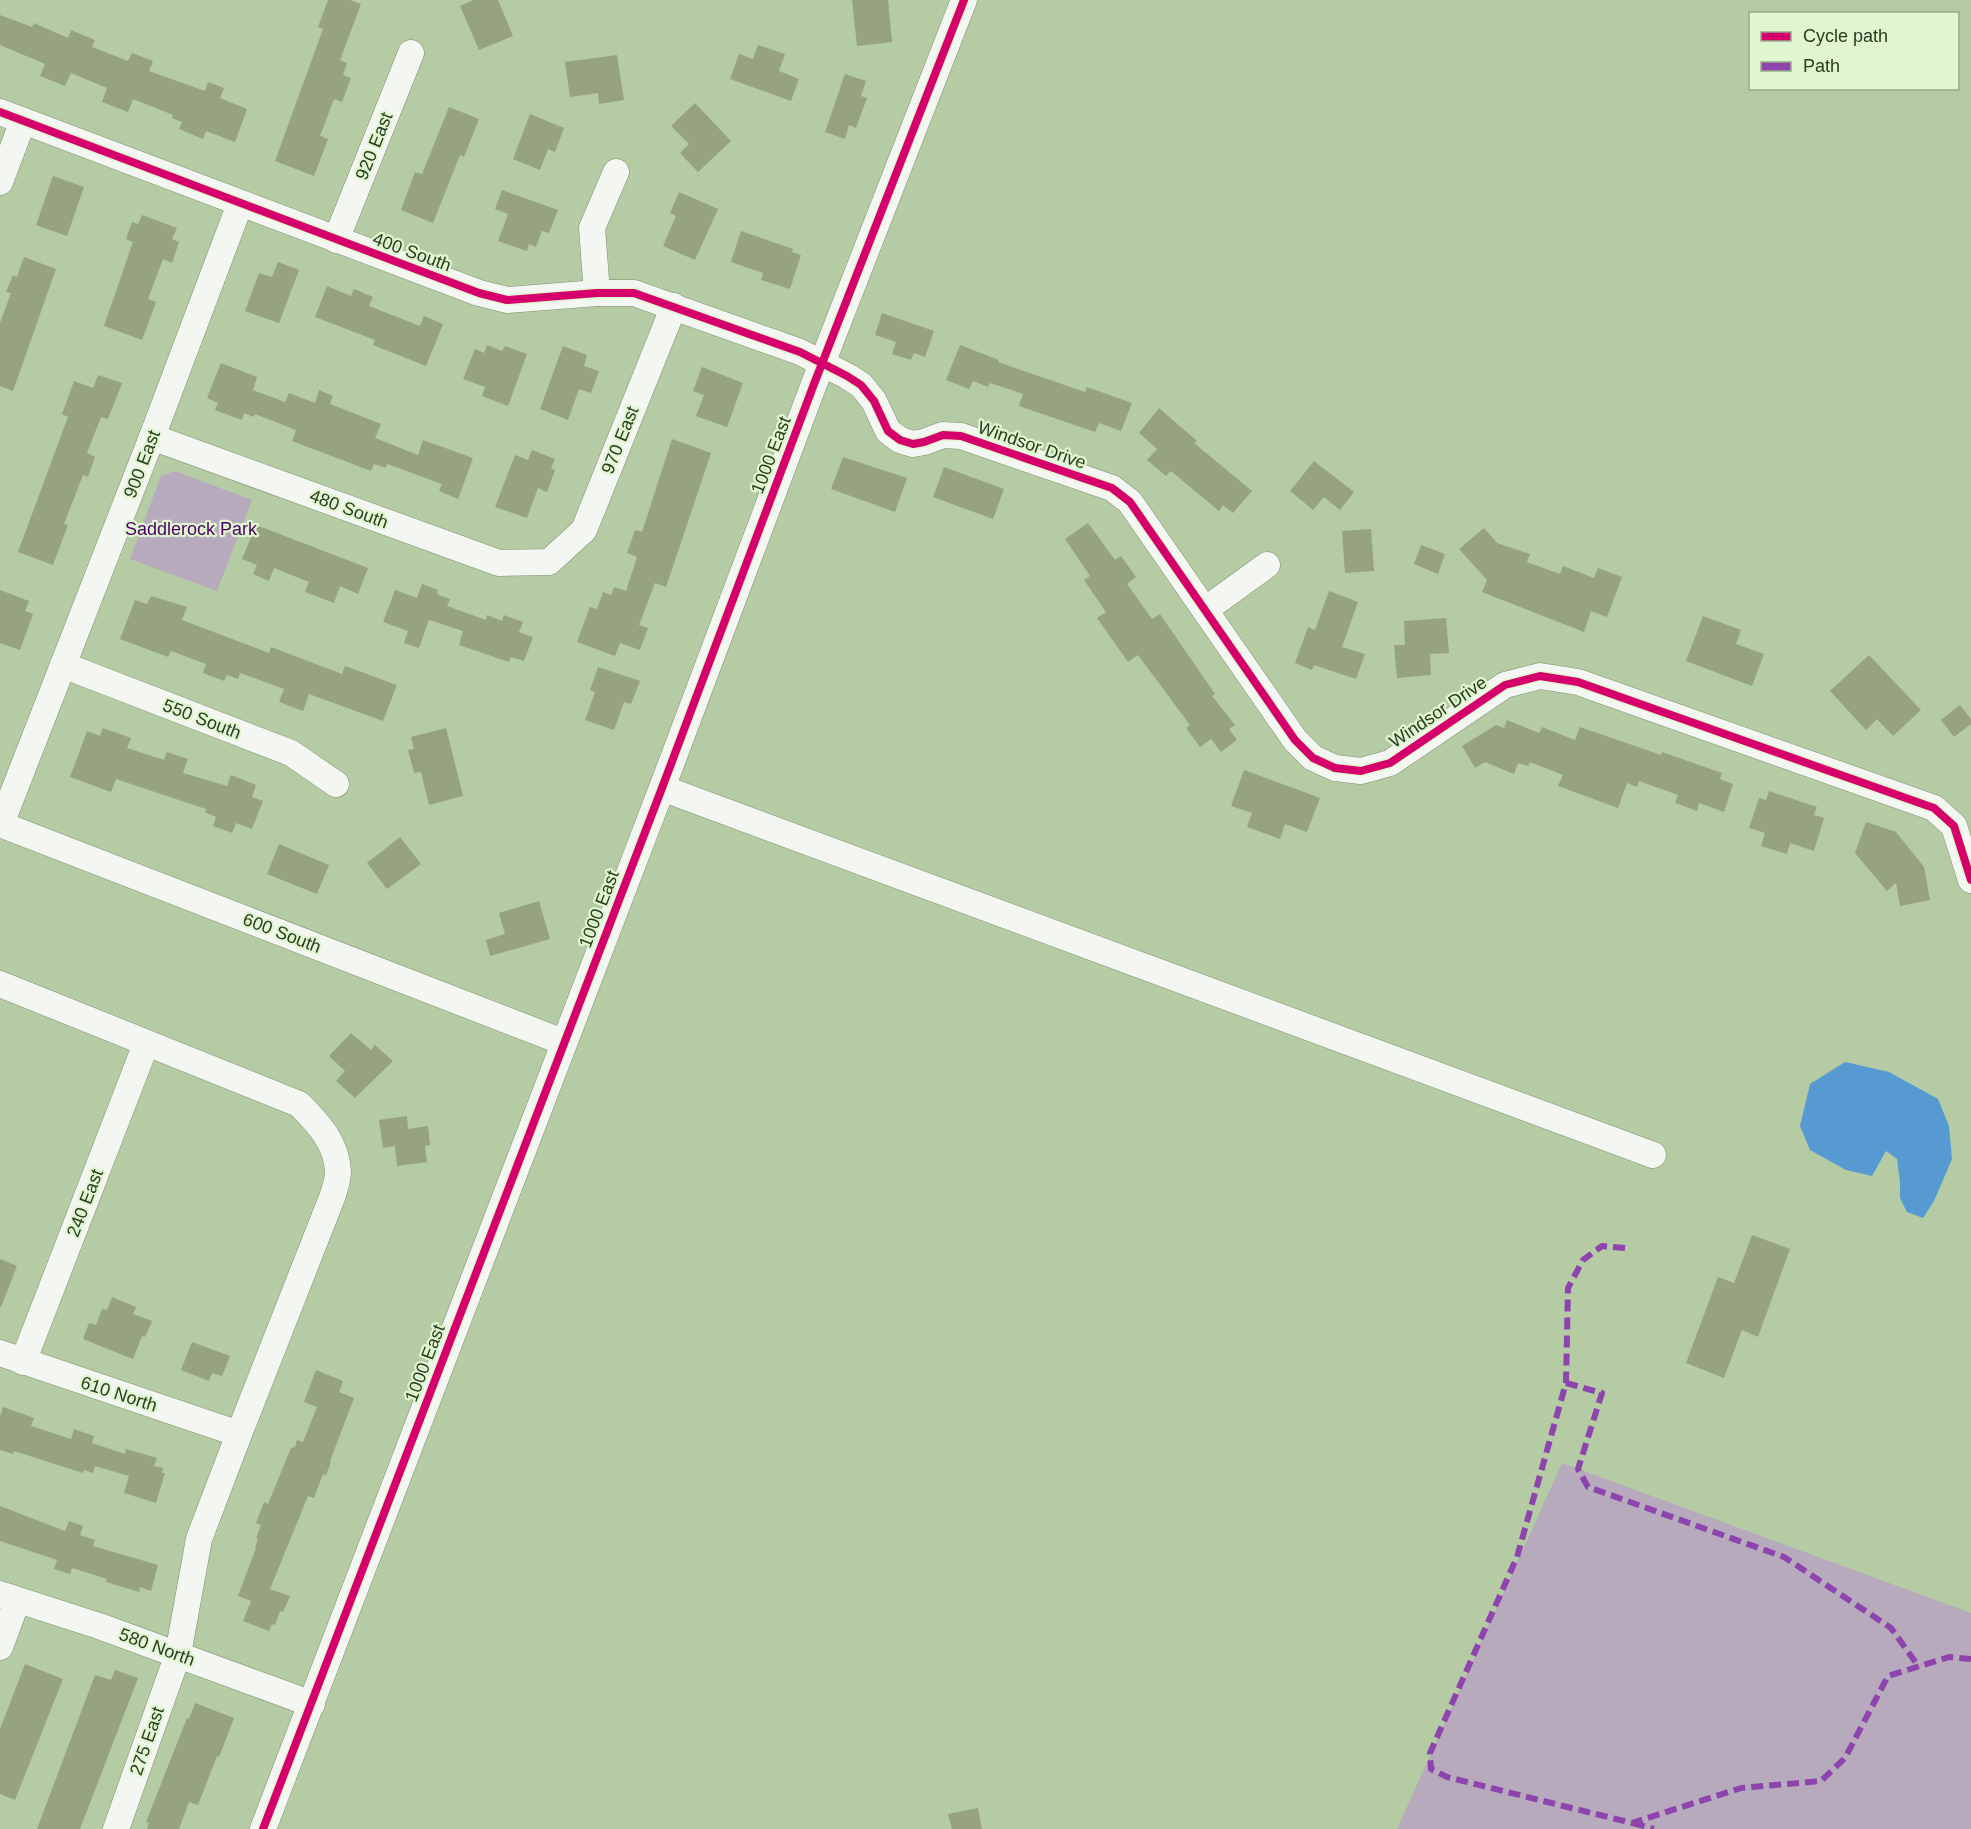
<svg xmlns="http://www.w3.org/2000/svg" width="1971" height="1829" font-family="Arial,sans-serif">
<rect width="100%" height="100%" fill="#b4cba4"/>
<g fill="#b8aabd">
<polygon points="175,471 252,500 217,591 130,559 161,476"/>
<polygon points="1562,1463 1971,1613 1971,1829 1397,1829"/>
</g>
<polygon fill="#569ad1" points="1845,1062 1889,1072 1938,1099 1949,1126 1952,1159 1934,1201 1923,1218 1907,1212 1900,1198 1900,1182 1897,1159 1886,1151 1872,1176 1846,1170 1810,1150 1800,1126 1810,1084"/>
<g fill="#97a281">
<polygon points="328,0 350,0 361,4 340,60 347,63 343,75 351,78 342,102 334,99 320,136 328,139 314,176 275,161 323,29 318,27"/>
<polygon points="473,0 498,0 513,36 479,50 460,6"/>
<polygon points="852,0 888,0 892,42 857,46"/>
<polygon points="0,15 32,27 34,23 68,38 71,30 95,40 92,47 128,61 132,53 153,61 149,71 205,91 208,82 224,88 220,98 247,109 235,142 206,131 203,139 179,129 182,122 172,118 173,115 133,99 128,112 102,102 107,88 71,73 65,86 40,76 45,64 0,45"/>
<polygon points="758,45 785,54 779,71 799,79 791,101 730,79 739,54 753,59"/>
<polygon points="617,55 624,100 599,104 598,93 570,97 565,62"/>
<polygon points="845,74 866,81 861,96 867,98 856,128 849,125 845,139 825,132"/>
<polygon points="695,103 731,141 698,172 680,153 689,144 671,126"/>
<polygon points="449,107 479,119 464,157 460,155 433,223 401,210 415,172 422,174"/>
<polygon points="530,114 564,128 555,152 548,149 540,170 513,159"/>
<polygon points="53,176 84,187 67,236 36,225"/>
<polygon points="502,190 558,210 549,233 542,231 536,247 529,244 527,251 498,241 508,214 495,209"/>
<polygon points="679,192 718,209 695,260 663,246 676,216 670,213"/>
<polygon points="142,215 177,228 172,239 179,242 172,263 163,259 148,299 156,302 142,340 104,326 133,242 126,239 132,222 138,224"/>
<polygon points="741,231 793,249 792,252 801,255 790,289 761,280 763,273 731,262"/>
<polygon points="24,257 56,269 13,391 0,386 0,323 11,293 6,292 13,275 17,277"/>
<polygon points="278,262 299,270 279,323 245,311 259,273 272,277"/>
<polygon points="327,286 351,296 354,289 373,297 369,306 420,326 424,316 443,324 426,366 373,345 375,340 315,317"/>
<polygon points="882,313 934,331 925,357 914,353 911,360 892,354 896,342 875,335"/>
<polygon points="487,345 502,351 505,346 527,354 508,406 482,396 485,387 463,379 475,349 484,353"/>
<polygon points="960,345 999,360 998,362 1085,392 1087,387 1132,403 1121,431 1099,423 1095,432 1019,406 1023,394 990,383 988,387 973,381 969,389 946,380"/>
<polygon points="563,346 587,355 584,366 599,371 591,393 579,389 568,420 540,409"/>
<polygon points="221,363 257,377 253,390 285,402 289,393 315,403 319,390 333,396 330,404 381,424 375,438 418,455 423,440 473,458 458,499 439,491 442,484 387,464 386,468 374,464 371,471 292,441 296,430 255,414 254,417 244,413 242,420 215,410 218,403 207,398"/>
<polygon points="702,367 743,383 727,427 696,416 704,395 693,391"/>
<polygon points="98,375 122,383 108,419 101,417 87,453 95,457 88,477 83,475 64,524 68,525 53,565 18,552 68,417 62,414 74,381 93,388"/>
<polygon points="1159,408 1197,441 1194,443 1252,491 1233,513 1223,505 1219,511 1171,471 1166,476 1147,460 1157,449 1139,433"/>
<polygon points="672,439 711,453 666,587 655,583 639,625 648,628 640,650 620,643 615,656 577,642 590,607 597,609 603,592 611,595 614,587 626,591 637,557 627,553 635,530 642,532"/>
<polygon points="532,450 555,459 551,468 555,470 547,492 538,488 527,518 495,507 515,455 528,460"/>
<polygon points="843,457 907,478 895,512 831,489"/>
<polygon points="1314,461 1354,492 1340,510 1324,497 1313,510 1290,491"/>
<polygon points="944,467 1004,489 993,519 933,497"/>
<polygon points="1088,523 1115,560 1121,556 1136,577 1127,584 1152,619 1160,614 1215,694 1212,696 1235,725 1229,729 1237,740 1221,752 1211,739 1200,747 1186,728 1190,725 1138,655 1128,662 1097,618 1106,612 1084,580 1090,576 1065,539"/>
<polygon points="256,525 368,568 358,594 340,586 334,603 305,592 309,582 274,568 269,581 253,574 257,565 242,559"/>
<polygon points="1484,528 1497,543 1530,554 1527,562 1560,574 1563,566 1594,578 1598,568 1622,577 1607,617 1591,611 1584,632 1482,592 1487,580 1459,549"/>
<polygon points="1371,529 1374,571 1345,573 1342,531"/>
<polygon points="1421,545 1445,554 1438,574 1414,564"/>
<polygon points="422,584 438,590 437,594 450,599 447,606 486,620 487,615 502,621 504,615 523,622 519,632 533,637 524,661 511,657 509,662 459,645 463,631 429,620 419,648 404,643 408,631 383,622 395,590 417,598"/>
<polygon points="0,590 29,601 25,611 33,614 20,650 0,643"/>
<polygon points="1329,591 1358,602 1342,647 1365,654 1356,679 1314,665 1312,670 1295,663 1308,627 1315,630"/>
<polygon points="151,596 187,607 182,620 269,653 271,647 342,674 345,666 397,685 383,721 309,694 303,711 279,702 284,689 240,673 238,679 227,675 224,681 203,673 206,664 171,651 168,657 120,639 135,600 147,604"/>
<polygon points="1703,616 1741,630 1736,644 1764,654 1752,686 1686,661"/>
<polygon points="1446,618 1449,653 1430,654 1431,675 1397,678 1394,645 1405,645 1404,621"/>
<polygon points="1869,655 1921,710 1893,736 1877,719 1866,730 1830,691"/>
<polygon points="598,667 640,681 631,704 624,702 614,730 585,720 595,692 590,690"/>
<polygon points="1960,705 1971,719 1971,724 1954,737 1941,720"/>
<polygon points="1507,720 1539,733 1542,727 1575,740 1580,727 1661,755 1662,752 1722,773 1720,779 1733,784 1724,812 1699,803 1697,811 1675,803 1678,795 1639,781 1637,787 1627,783 1618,808 1558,786 1563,775 1530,762 1528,766 1518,763 1514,774 1485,762 1475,768 1462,746 1496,725 1504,728"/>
<polygon points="103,728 131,738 127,748 164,760 167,752 188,759 183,773 227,786 231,775 256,785 252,797 263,801 252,829 236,823 232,833 213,826 216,817 205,812 206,809 116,779 111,792 70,777 87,731 100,736"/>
<polygon points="446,728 463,796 429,805 421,772 414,773 408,750 414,749 411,737"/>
<polygon points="1244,770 1320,798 1307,832 1285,824 1280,839 1247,827 1252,813 1231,806"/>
<polygon points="1769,791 1817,807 1814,815 1824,818 1814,851 1790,843 1787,854 1761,846 1765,833 1749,828 1759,798 1766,800"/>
<polygon points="1866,822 1896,832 1924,867 1930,900 1900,906 1896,883 1887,891 1855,853"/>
<polygon points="400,837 421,864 387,889 367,863"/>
<polygon points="279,844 329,865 317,894 267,874"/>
<polygon points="539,901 550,939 490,956 486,940 505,934 499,913"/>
<polygon points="351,1033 371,1050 375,1045 393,1061 355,1098 336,1081 345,1071 329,1056"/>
<polygon points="407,1116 408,1129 428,1126 430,1145 425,1146 427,1162 397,1166 395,1146 383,1148 379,1120"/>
<polygon points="1752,1235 1790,1249 1758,1337 1742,1330 1724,1378 1686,1363 1718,1277 1734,1283"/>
<polygon points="0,1259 17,1266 1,1307 0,1307"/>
<polygon points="112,1297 136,1307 133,1314 152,1321 145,1337 142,1336 133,1359 83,1339 89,1323 96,1325 102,1309 107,1310"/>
<polygon points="192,1342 230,1356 222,1376 212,1373 209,1381 181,1370"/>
<polygon points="316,1370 343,1381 339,1392 354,1398 330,1461 331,1462 326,1475 323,1474 314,1498 308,1496 270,1589 290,1596 283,1612 280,1611 275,1625 272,1624 269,1631 243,1621 251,1601 238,1596 256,1548 255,1548 258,1539 256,1538 261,1525 256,1523 264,1502 268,1504 291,1448 295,1447 297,1440 303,1442 317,1407 304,1402"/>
<polygon points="3,1407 34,1418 31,1426 71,1439 74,1429 94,1436 92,1443 125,1454 126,1449 157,1458 154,1466 163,1468 162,1473 165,1473 156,1503 124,1493 129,1476 95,1466 93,1473 84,1470 83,1473 14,1451 13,1454 0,1450 0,1417"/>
<polygon points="0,1506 65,1531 69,1521 83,1526 80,1535 95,1540 93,1546 158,1565 151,1591 140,1587 139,1592 106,1582 107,1579 72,1568 70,1574 54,1569 57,1560 0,1541"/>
<polygon points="25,1664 63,1679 15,1800 0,1794 0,1729"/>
<polygon points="115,1670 138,1678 80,1829 37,1829 95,1675 111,1680"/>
<polygon points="195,1703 234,1718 219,1757 217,1756 198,1805 189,1802 179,1829 147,1829 149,1823 146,1822 187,1718 189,1719"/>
<polygon points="978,1808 982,1829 952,1829 948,1814"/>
</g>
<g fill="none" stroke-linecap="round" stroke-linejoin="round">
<defs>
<g id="minor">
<polyline points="0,112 479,293 507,300 597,293 634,293 800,352 847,376 861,385 874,401 888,431 900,440 913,444 924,442 943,435 961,436 1112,488 1130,502 1295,740 1313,758 1335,768 1361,771 1390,763 1505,685 1540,676 1578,682 1934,808 1954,826 1971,880"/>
<polyline points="0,182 23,121"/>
<polyline points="336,240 411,53"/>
<polyline points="597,293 592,228 616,172"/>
<polyline points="152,437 499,563 549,562 584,530 674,306"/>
<polyline points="1205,610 1267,565"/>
<polyline points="63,665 291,753 336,784"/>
<polyline points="662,788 1653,1155"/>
<polyline points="0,824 563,1042"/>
<polyline points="1,824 152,437 240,204"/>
<path d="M0,984l299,120c19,19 38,39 39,68 0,7 -3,16 -5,23l-94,239 -40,105 -21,115 -62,175"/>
<polyline points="0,1353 239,1434"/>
<polyline points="23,1362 146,1044"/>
<polyline points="0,1594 99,1626 312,1704"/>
<polyline points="0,1647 17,1601"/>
<polyline points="263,1829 662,788 814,384 964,0"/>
</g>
</defs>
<use href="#minor" stroke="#7f9172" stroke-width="27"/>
<use href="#minor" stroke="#f4f7f1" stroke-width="26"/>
<g stroke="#8e44ad" stroke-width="6" stroke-dasharray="12 6" stroke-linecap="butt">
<polyline points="1625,1248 1602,1246 1583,1260 1568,1288 1566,1383 1517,1557 1430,1753 1431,1769 1447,1777 1632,1823 1741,1788 1821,1781 1845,1758 1888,1676 1949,1657 1971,1659"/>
<polyline points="1566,1383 1602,1393 1578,1469 1588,1487 1784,1557 1891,1628 1919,1667"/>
<polyline points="1633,1823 1654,1829"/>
</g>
<defs>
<g id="cycleway">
<polyline points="0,112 479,293 507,300 597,293 634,293 800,352 847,376 861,385 874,401 888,431 900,440 913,444 924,442 943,435 961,436 1112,488 1130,502 1295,740 1313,758 1335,768 1361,771 1390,763 1505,685 1540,676 1578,682 1934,808 1954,826 1971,880"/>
<polyline points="263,1829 662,788 814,384 964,0"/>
</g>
</defs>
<use href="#cycleway" stroke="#dff6d1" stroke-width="11"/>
<use href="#cycleway" stroke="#d6006c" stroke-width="8"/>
</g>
<g text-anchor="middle" stroke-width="4.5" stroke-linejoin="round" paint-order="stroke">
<g font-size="18" fill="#2b3c1f" stroke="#dff6d1">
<text transform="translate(374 146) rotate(-68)" y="6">920 East</text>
<text transform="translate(412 252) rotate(20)" y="6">400 South</text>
<text transform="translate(620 440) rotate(-68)" y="6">970 East</text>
<text transform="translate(1032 445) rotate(19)" y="6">Windsor Drive</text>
<text transform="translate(771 455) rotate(-69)" y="6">1000 East</text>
<text transform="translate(142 464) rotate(-69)" y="6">900 East</text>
<text transform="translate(349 509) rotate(20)" y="6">480 South</text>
<text transform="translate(1438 712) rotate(-34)" y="6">Windsor Drive</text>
<text transform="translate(202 719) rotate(21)" y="6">550 South</text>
<text transform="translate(599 909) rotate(-69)" y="6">1000 East</text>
<text transform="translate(282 933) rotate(21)" y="6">600 South</text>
<text transform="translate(85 1203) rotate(-69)" y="6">240 East</text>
<text transform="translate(425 1363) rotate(-69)" y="6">1000 East</text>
<text transform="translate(119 1394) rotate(18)" y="6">610 North</text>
<text transform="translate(157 1647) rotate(20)" y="6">580 North</text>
<text transform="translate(147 1741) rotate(-71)" y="6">275 East</text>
</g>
<g font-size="18" fill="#4c0066" stroke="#dff6d1">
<text x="191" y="535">Saddlerock Park</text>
</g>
</g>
<rect x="1749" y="12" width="210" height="78" fill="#dff6d1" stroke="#97ac8a" stroke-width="1.5"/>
<rect x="1761" y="32" width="30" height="9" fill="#d6006c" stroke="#97ac8a" stroke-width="1.5"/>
<text x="1803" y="42" font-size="18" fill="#2b3c1f">Cycle path</text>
<rect x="1761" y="62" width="30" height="9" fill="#8e44ad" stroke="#97ac8a" stroke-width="1.5"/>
<text x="1803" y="72" font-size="18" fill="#2b3c1f">Path</text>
</svg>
